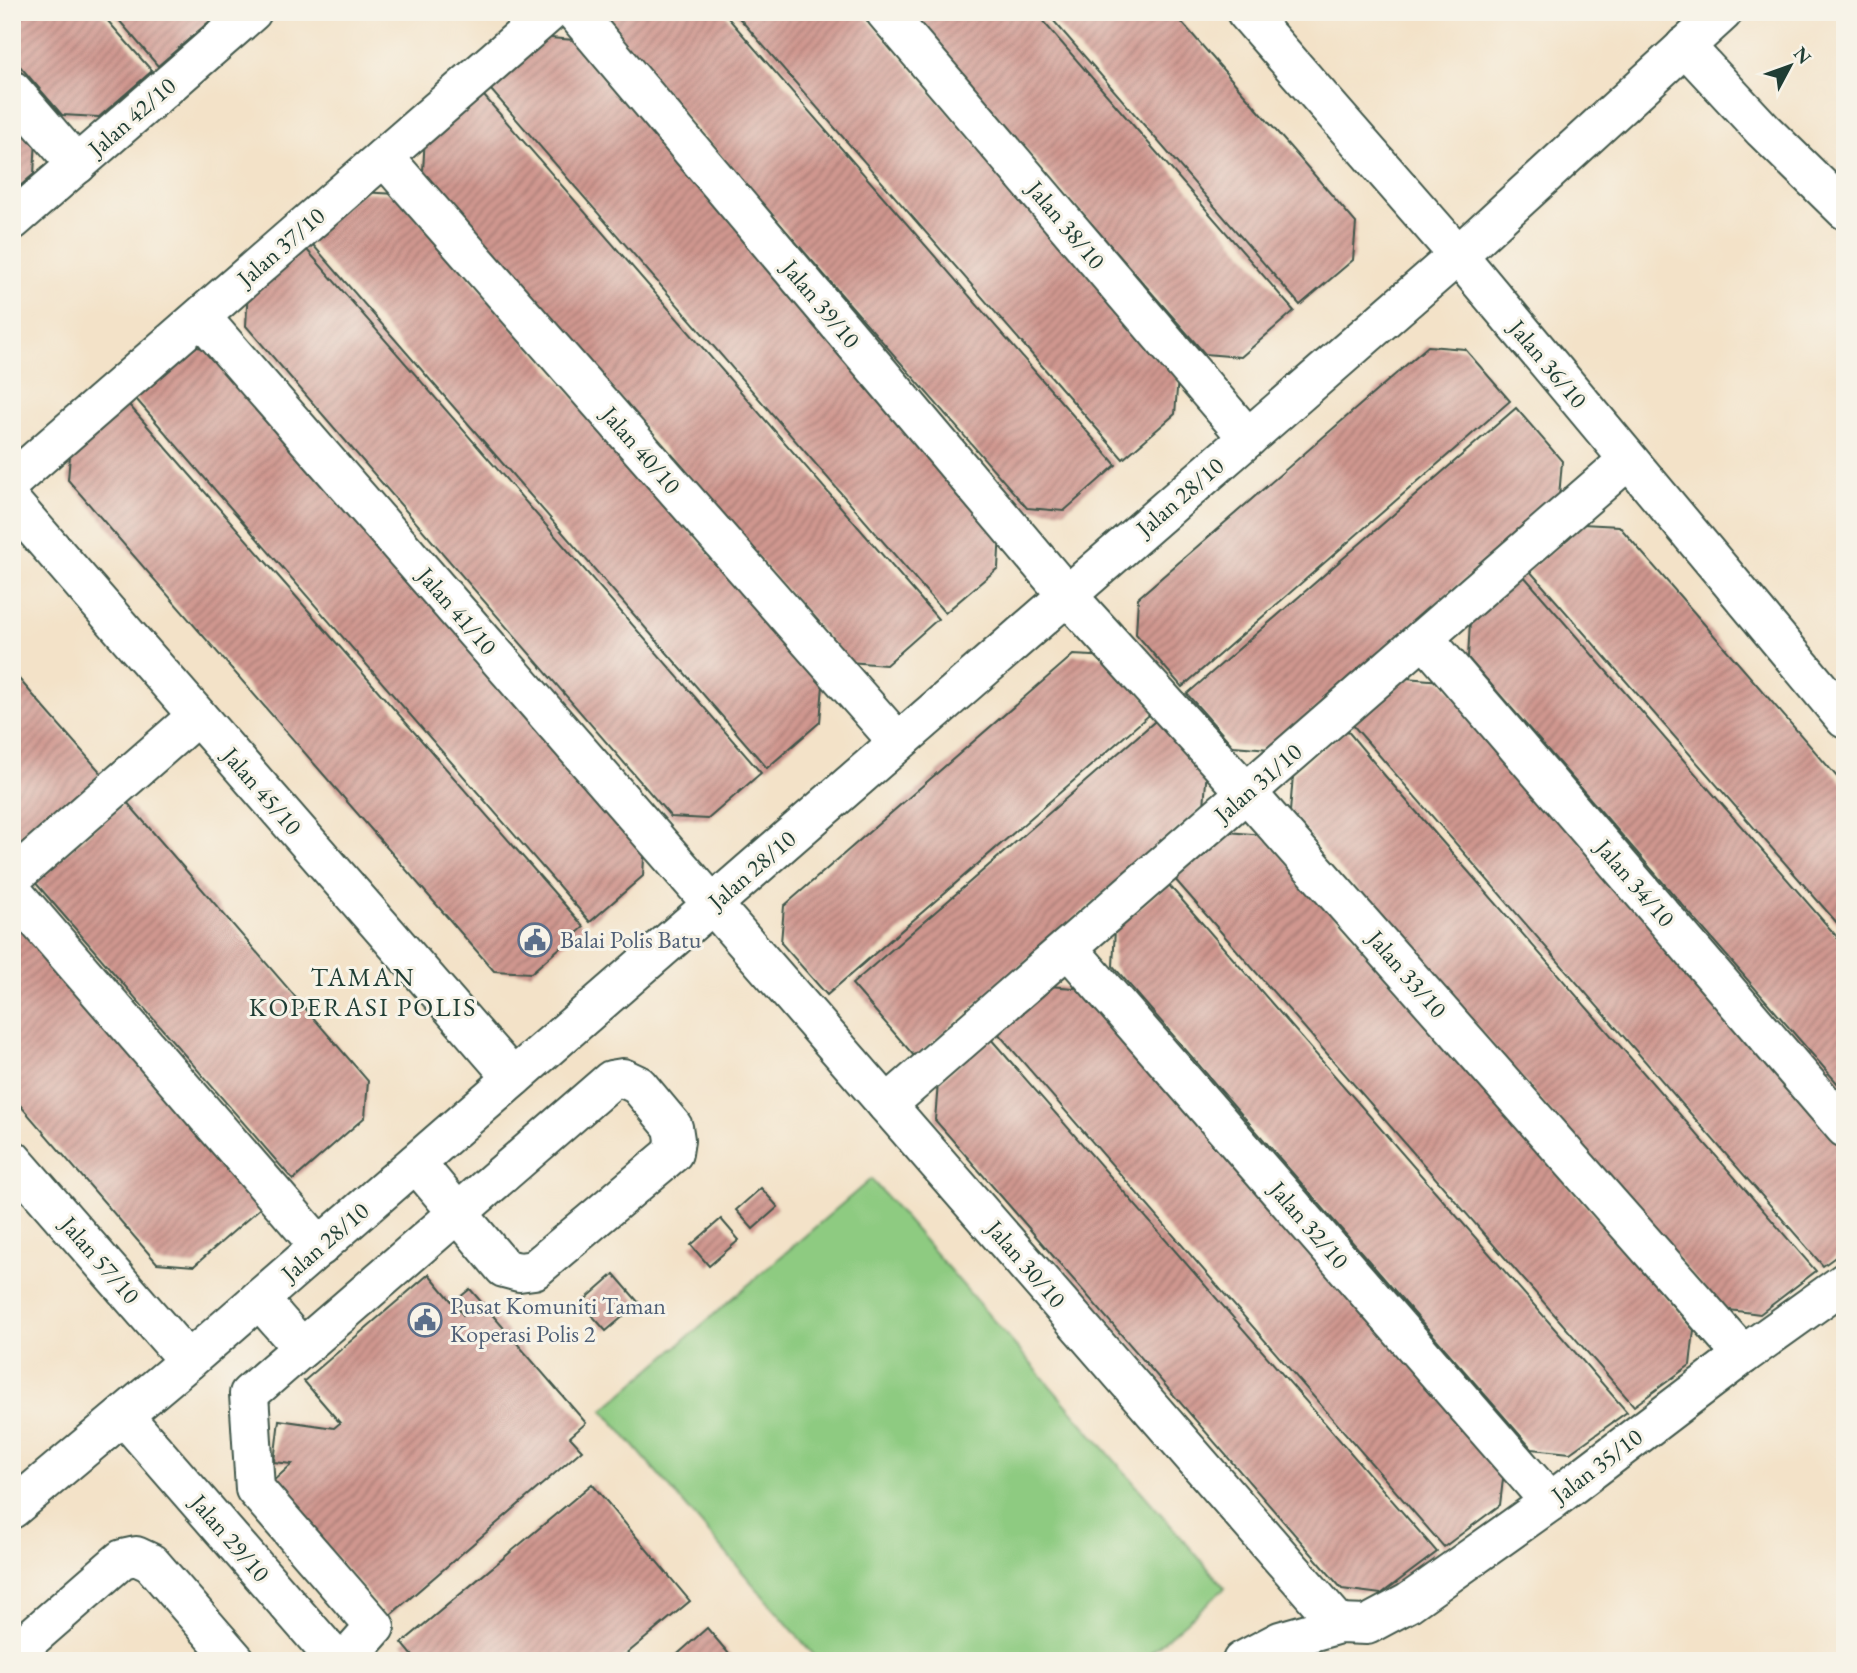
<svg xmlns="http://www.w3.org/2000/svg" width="1857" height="1673" font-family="'EB Garamond',serif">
<defs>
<pattern id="building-hatch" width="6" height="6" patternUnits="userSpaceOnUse" patternTransform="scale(1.75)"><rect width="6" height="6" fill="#d0978f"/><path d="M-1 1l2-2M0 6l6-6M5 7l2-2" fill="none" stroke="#a87c76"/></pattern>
</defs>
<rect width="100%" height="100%" fill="#f7f3e8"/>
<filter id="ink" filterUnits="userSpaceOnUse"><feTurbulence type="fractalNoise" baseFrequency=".0143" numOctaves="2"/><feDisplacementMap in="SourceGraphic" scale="14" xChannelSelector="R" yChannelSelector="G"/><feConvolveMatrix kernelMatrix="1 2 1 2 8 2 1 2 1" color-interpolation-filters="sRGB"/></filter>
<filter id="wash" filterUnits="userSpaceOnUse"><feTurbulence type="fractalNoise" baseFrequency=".00686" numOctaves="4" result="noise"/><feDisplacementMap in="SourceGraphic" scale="28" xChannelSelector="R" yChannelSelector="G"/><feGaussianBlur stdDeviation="1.57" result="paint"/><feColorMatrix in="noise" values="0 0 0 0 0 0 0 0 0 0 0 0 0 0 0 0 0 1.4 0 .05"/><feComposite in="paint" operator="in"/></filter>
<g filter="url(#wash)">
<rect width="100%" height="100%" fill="#f3e2c8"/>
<polygon fill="#8ecb81" stroke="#56845a" stroke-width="2" points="871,1179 1225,1588 1141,1661 819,1661 603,1410"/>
<g id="blocks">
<g fill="url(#building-hatch)">
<polygon points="12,12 100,12 152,71 99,117 62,115 12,57"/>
<polygon points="112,12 211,12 211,20 158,66"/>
<polygon points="601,12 723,12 1116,465 1064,511 1027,508 600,17"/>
<polygon points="734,12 861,12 1178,377 1175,414 1123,459"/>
<polygon points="907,12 1035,12 1294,311 1241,357 1205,354"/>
<polygon points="1046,12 1173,12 1356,223 1353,260 1300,305"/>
<polygon points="538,37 574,40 1000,531 998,568 945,613 485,83"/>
<polygon points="478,89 938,619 886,665 849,662 423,172 425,135"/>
<polygon points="12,110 36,138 34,174 12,193"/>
<polygon points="360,192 397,194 823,685 820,722 767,768 307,238"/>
<polygon points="301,243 761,773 708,819 671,817 246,326 248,289"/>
<polygon points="182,346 219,349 645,839 643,876 590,922 130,392"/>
<polygon points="1428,346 1465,349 1510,401 1182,687 1136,634 1138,598"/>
<polygon points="123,398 584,927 531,973 494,971 68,480 71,443"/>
<polygon points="1516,408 1562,461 1559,497 1270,749 1233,746 1187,694"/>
<polygon points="1582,524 1619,526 1845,786 1845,932 1529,570"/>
<polygon points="1523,575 1845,946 1845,1092 1468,658 1470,621"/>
<polygon points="1073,655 1110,657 1155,710 827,995 781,943 784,906"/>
<polygon points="12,671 103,775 12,853"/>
<polygon points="1405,678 1442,681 1845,1145 1845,1250 1823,1266 1352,724"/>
<polygon points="1161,716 1207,769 1204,806 915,1057 852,984"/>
<polygon points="1346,729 1386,777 1816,1271 1760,1314 1722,1309 1290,812 1293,775"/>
<polygon points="126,801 368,1081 365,1117 293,1180 34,881"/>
<polygon points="1227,832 1264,835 1694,1330 1690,1365 1634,1406 1174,878"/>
<polygon points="1168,884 1627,1412 1570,1453 1532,1449 1113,966 1115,929"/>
<polygon points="12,910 266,1203 194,1266 157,1263 12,1096"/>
<polygon points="1049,986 1086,989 1504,1470 1500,1505 1444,1547 997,1032"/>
<polygon points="990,1038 1437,1552 1381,1594 1342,1589 935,1120 938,1083"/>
<polygon points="761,1188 778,1207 753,1229 736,1210"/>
<polygon points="721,1219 739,1240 709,1266 691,1245"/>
<polygon points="429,1274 464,1316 454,1302 470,1289 586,1423 570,1437 582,1450 388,1617 272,1482 292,1464 274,1462 279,1420 334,1428 340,1423 304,1381"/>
<polygon points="614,1274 639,1303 606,1331 581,1303"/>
<polygon points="592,1484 690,1601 618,1661 417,1661 402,1643"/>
<polygon points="707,1628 735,1661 670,1661"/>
</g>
</g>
</g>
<g filter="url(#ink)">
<use href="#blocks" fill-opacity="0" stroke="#3f564a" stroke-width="2"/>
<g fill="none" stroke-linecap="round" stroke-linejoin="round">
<defs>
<g id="minor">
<polyline points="575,12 1067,595 1247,793 1743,1355"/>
<polyline points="885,12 1248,438"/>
<polyline points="1246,12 1458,255 1845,719"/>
<polyline points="1685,46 1763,130 1845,210"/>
<polyline points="12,90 77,165"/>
<polyline points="384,157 898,742"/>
<polyline points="12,221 252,12"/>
<polyline points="201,317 1339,1624"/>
<polyline points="12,481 550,12"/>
<polyline points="12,503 513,1078"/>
<polyline points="1424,638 1845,1128"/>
<polyline points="12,878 197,716"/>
<polyline points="12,891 320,1247"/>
<polyline points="1068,948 1550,1502"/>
<polyline points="887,1105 1628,460"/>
<polyline points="12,1159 188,1361"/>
<polyline points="259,1299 302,1348"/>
<polyline points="124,1416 337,1661"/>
<polyline points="12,1509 188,1361 1458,255 1723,12"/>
<polyline points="12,1655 122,1559 136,1556 151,1563 236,1661"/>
<polyline points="345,1661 375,1627 255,1489 249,1394 611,1080 623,1078 638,1085 673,1127 675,1140 673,1153 534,1270 519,1272 504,1268 416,1163"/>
<polyline points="1242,1661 1280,1641 1339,1624 1367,1625 1408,1603 1550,1502 1743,1355 1845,1282"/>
</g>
</defs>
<use href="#minor" stroke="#3f564a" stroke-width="42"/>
<use href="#minor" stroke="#fff" stroke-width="38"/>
</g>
</g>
<defs>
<symbol id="civic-ring" viewBox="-11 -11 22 22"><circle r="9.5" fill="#f7f3e8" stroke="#5c6f8a" stroke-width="1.5"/><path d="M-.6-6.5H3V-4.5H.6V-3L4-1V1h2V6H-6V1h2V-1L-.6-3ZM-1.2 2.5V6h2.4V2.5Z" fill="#5c6f8a"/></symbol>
</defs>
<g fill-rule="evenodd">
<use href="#civic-ring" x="516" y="921" width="38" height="38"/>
<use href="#civic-ring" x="406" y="1301" width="38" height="38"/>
</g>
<g text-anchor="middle" stroke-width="6" stroke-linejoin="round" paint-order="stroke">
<g font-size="24" fill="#1f3d34" stroke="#f7f3e8">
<text transform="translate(132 117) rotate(-41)" y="8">Jalan 42/10</text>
<text transform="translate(1066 225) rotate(50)" y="8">Jalan 38/10</text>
<text transform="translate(281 247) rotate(-41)" y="8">Jalan 37/10</text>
<text transform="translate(821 304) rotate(50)" y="8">Jalan 39/10</text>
<text transform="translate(1548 364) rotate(50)" y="8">Jalan 36/10</text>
<text transform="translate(641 450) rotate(49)" y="8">Jalan 40/10</text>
<text transform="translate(1180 497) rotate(-41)" y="8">Jalan 28/10</text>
<text transform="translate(457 611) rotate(49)" y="8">Jalan 41/10</text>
<text transform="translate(1258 783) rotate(-41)" y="8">Jalan 31/10</text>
<text transform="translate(262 791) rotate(49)" y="8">Jalan 45/10</text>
<text transform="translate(752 870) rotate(-41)" y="8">Jalan 28/10</text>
<text transform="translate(1635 883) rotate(49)" y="8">Jalan 34/10</text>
<text transform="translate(1407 974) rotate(49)" y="8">Jalan 33/10</text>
<text transform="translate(1309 1225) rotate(49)" y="8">Jalan 32/10</text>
<text transform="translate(325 1242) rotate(-41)" y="8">Jalan 28/10</text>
<text transform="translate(100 1260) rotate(49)" y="8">Jalan 57/10</text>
<text transform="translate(1026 1264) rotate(49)" y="8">Jalan 30/10</text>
<text transform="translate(1597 1466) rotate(-37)" y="8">Jalan 35/10</text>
<text transform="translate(230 1538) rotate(49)" y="8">Jalan 29/10</text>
</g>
<g font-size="24" fill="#4e5e75" stroke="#f7f3e8" text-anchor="start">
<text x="560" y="948">Balai Polis Batu</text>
<text x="450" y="1314">Pusat Komuniti Taman<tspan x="450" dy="28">Koperasi Polis 2</tspan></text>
</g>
<g font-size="26" letter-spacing="2" fill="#1f3d34" stroke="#f7f3e8">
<text x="363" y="986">TAMAN<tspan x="363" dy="30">KOPERASI POLIS</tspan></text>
</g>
</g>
<rect width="1857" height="1673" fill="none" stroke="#f7f3e8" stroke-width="42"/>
<g transform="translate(1790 66) rotate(49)" stroke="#f7f3e8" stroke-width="5" paint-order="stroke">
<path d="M0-5L12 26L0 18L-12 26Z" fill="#1f3d34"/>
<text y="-10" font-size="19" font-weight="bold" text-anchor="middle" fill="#1f3d34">N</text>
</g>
</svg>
